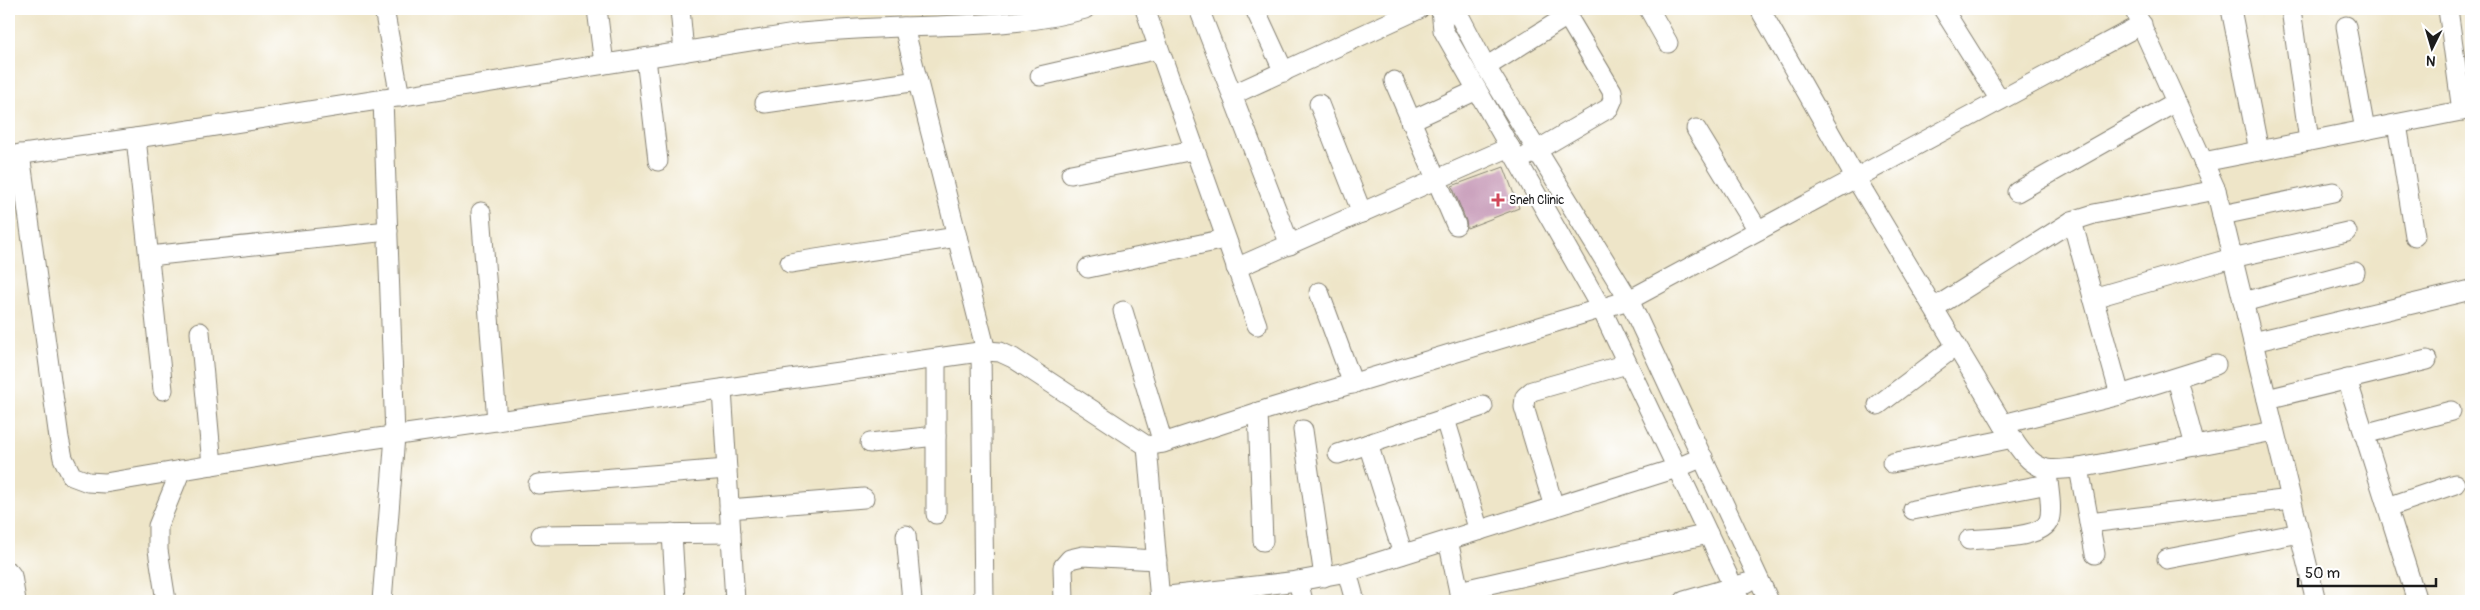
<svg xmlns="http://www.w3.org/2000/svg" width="2480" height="610" font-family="Pangolin,sans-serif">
<rect width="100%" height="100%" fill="#fff"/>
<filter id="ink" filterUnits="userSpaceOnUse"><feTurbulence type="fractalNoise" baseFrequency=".02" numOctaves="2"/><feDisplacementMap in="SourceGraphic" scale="10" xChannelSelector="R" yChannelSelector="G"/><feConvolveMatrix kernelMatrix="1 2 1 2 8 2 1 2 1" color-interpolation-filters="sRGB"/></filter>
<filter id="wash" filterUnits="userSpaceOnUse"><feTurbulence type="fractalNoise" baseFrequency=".0096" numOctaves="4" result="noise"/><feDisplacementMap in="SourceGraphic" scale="20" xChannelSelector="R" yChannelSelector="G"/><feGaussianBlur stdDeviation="1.12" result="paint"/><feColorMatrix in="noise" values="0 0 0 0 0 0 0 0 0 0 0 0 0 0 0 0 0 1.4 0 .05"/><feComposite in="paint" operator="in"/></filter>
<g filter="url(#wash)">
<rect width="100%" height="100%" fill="#eee5c8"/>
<g id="blocks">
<polygon fill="#c89cb9" points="1504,167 1519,208 1467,228 1466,221 1452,186"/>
</g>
</g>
<g filter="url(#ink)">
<use href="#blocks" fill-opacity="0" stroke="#858072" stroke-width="1"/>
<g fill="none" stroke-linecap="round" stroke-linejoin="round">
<defs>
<g id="minor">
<polyline points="384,9 400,97"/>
<polyline points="597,9 604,64"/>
<polyline points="680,9 684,52"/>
<polyline points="1145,9 1257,325"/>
<polyline points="1199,9 1290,245"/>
<polyline points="1255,9 1284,72"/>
<polyline points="1441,9 1443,30 1601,308 1740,601"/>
<polyline points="1451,9 1461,19 1486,67 1629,300 1769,601"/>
<polyline points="1649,9 1668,43"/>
<polyline points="1943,9 2000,100"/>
<polyline points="2134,9 2216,190 2316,601"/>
<polyline points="2231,9 2259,151"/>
<polyline points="2291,9 2309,141"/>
<polyline points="2448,9 2462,111"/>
<path d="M1762,13l93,164 148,247c11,16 23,41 44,45 9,2 22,-1 32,-1l195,-37"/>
<polyline points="2346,26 2365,130"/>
<polyline points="904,27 986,351"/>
<polyline points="646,58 658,161"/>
<polyline points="1486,67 1567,16"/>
<polyline points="1040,76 1158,49"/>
<polyline points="1394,81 1456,225"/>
<polyline points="1232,95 1419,9"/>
<polyline points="765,103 918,81"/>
<polyline points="1319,104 1362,213"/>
<polyline points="1410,121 1477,90"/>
<polyline points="2397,124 2415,236"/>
<polyline points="1696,129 1758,230"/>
<polyline points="136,138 163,390"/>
<polyline points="20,154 59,438 63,458 72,476 88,482 105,483 343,443 986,351 1000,352 1013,358 1147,446 1163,443 1268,409 1629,300 2142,24"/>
<path d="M9,156l168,-24 624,-99c45,-4 91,-6 137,-7 50,-2 98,-3 147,-17"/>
<polyline points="1527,156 1609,108 1613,99 1612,91 1563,9"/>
<polyline points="2203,162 2471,109"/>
<polyline points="1071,174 1194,150"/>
<polyline points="2017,192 2176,102"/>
<polyline points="481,212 497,421"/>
<polyline points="2222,215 2333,192"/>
<polyline points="2072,221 2120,395"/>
<polyline points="149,256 388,231"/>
<polyline points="790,263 957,237"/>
<polyline points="1088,268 1225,239"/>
<polyline points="1236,268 1510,147"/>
<polyline points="1319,292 1353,384"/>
<polyline points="2093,298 2232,258 2347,232"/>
<polyline points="2243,302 2355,272"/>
<polyline points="1934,308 2072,221 2094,214 2216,190"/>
<polyline points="1123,311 1163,443"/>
<polyline points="200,332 212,465"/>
<polyline points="2253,342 2471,290"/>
<polyline points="981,352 984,601"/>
<polyline points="936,359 936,514"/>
<polyline points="2177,379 2195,446"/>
<polyline points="2347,379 2417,601"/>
<polyline points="722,389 735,601"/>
<polyline points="2267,399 2427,360"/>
<polyline points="1878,405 1956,346"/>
<polyline points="1258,412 1263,541"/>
<polyline points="1445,419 1479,531"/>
<polyline points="2003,424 2120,395 2216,365"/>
<polyline points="1303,430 1324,577"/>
<polyline points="2364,434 2451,411"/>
<polyline points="870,443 936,436"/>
<polyline points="1368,444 1403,554"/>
<polyline points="1147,446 1160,601"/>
<polyline points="1338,454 1483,406"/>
<polyline points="1892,463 2013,438"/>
<polyline points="2079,468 2095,554"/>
<polyline points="538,484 727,469"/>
<polyline points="1554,507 1524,407 1525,397 1532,391 1627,364"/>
<polyline points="2388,507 2455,484"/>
<polyline points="729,509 864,498"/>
<polyline points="1913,510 2048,484"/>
<polyline points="2089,523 2291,499"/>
<polyline points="672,533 676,601"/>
<polyline points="541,535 731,533"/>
<polyline points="906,535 912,601"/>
<polyline points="1448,540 1461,601"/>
<path d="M1969,540c19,-2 74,-1 80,-20 4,-10 -1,-36 -2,-47"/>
<polyline points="2167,559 2300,533"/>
<polyline points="9,572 12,576 16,601"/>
<polyline points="1347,572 1355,601"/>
<polyline points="1298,581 1303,601"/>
<polyline points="1459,591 1708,534"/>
<polyline points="1160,597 1298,581 1347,572 1677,468 1703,457"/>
<polyline points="166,601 158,550 158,526 181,470"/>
<polyline points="382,601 395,436 383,99"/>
<polyline points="1064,601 1063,567 1070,559 1083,556 1157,560"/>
<polyline points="1684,601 1746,583"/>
</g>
</defs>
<use href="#minor" stroke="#858072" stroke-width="21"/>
<use href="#minor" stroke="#fff" stroke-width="19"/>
</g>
</g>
<path fill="#d1495b" stroke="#fff" stroke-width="2" d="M1495.5 192.5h5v5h5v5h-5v5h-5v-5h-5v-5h5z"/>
<g text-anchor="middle" stroke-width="4.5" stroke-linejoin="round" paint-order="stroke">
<g font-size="12" fill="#1c1c1c" stroke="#fff" text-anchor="start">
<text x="1509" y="204">Sneh Clinic</text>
</g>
</g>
<rect width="2480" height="610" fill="none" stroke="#fff" stroke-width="30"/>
<g transform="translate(2432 48) rotate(185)" stroke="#ffffff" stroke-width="4" paint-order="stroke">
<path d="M0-4L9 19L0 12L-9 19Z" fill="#1c1c1c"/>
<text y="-8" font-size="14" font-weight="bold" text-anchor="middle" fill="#1c1c1c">N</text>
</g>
<path d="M2298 578v8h138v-8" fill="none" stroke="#1c1c1c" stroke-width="2.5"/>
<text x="2305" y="578" font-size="15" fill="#1c1c1c" stroke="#ffffff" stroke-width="4" paint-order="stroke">50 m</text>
</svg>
